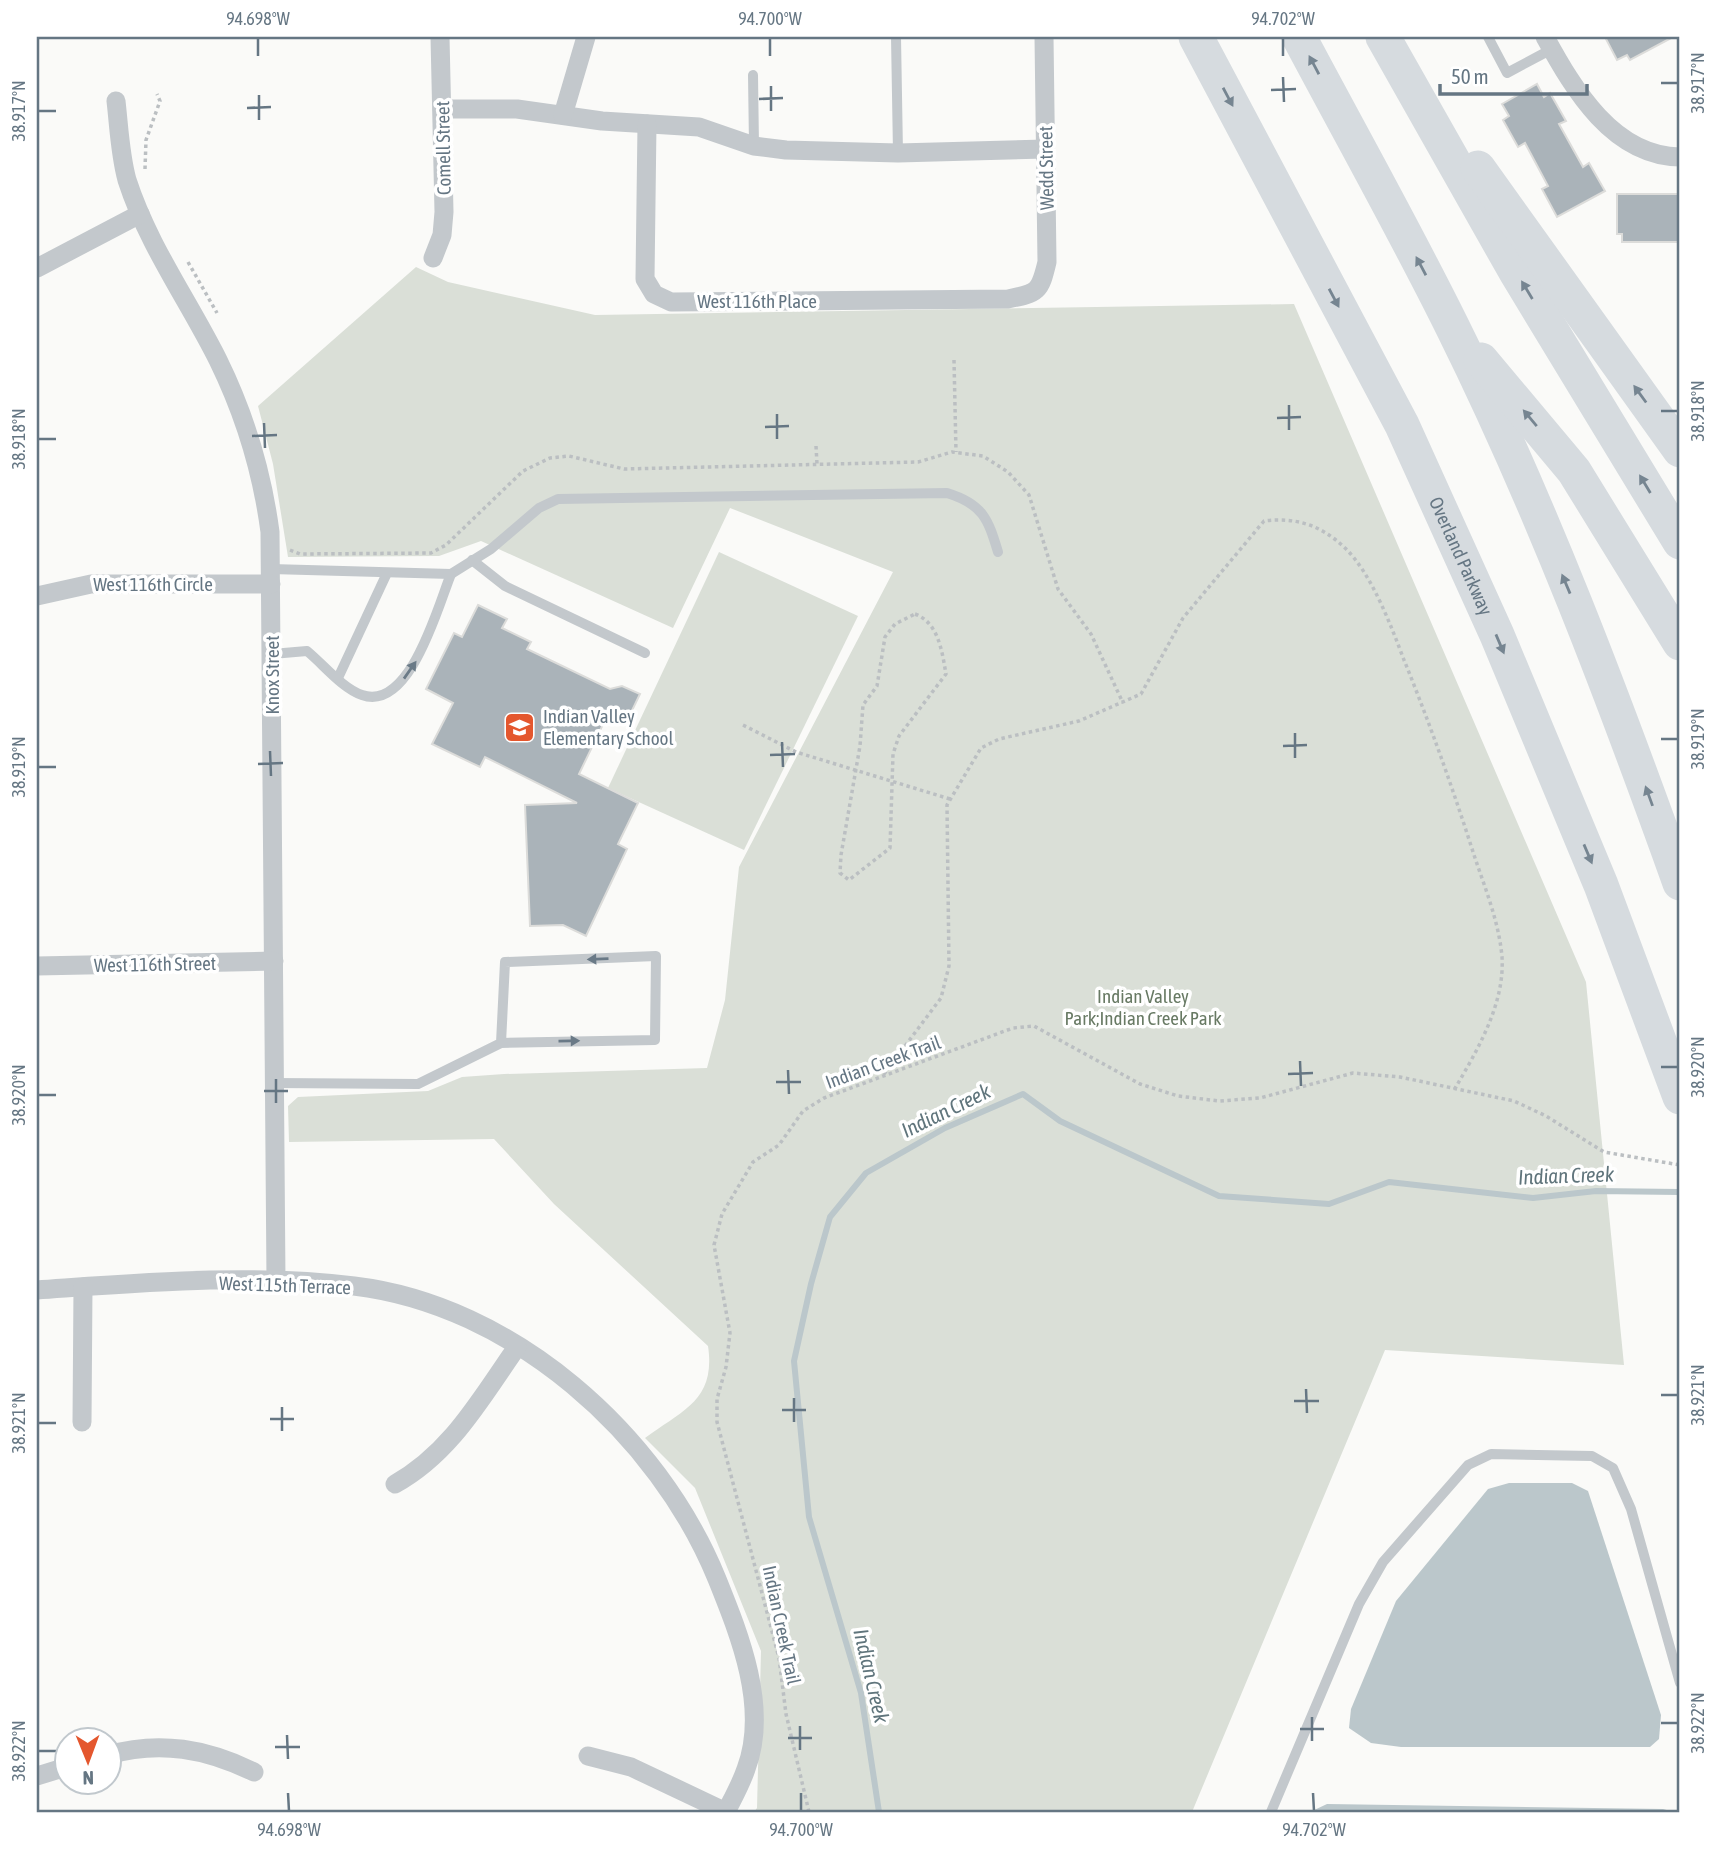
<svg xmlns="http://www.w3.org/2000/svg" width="1717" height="1849" font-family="'Asap Condensed',sans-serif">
<rect width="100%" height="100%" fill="#fafaf8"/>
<g fill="#dadfd7">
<path d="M416,267l32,15 147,33 699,-11 292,678 38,383 -239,-15 -193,462h-438l3,-4 4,-157 -66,-163 -50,-50c38,-28 71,-38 63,-92l-154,-142 -60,-65 -205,3 -1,-36 10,-9 130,-6 34,-14 42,-3 203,-6 18,-68 14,-133 154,-295 -163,-64 -57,120 -192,-87 -42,15 -151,1 -15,-93 -15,-58z"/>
<polygon points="719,552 858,616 744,850 608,788"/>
</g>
<g fill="#bbc7cb">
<polygon points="1509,1483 1572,1483 1588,1491 1661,1715 1659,1739 1650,1747 1401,1747 1371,1743 1349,1728 1351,1709 1396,1601 1488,1489"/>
<polygon points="1327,1804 1663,1809 1674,1812 1310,1812"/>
</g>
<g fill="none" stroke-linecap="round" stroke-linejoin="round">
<polyline stroke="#bbc7cb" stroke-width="6" points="879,1812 861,1693 809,1517 794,1361 811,1284 830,1217 866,1173 945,1128 1023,1094 1060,1121 1219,1196 1329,1204 1389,1182 1533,1198 1596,1191 1680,1192"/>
</g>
<g fill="#aab3b9" stroke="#dcdcda" stroke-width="2">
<polygon points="1605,37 1673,37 1630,60 1627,55 1617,60"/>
<polygon points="1537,84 1544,97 1550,93 1566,121 1559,124 1583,167 1589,163 1605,191 1557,217 1542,189 1548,186 1525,143 1518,147 1503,120 1509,116 1502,104"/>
<polygon points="1617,194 1680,194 1680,242 1622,242 1622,234 1617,234"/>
<polygon points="478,605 507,619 502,628 531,642 527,649 610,689 622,686 640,694 625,725 607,716 579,774 638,803 618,844 627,849 586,936 563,925 530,926 525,805 577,803 485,757 480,767 432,744 453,703 426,689 454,633 462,637"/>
</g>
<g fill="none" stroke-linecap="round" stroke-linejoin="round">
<g stroke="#bbbfc2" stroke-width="3.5" stroke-dasharray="3.5 3.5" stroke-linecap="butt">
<polyline points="145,169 146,140 160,101 157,94"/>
<polyline points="188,262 217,313"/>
<polyline points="954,360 956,452"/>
<polyline points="816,446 817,464"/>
<polyline points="290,550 300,554 431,553 446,545 523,471 550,458 569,456 624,469 918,462 952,452 983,456 1008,472 1029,495 1058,589 1091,634 1123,703"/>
<path d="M915,614c24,9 27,38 31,60l-47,62 -6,18 -3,94 -41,32 -9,-7 1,-18 19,-109 3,-41 14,-19 8,-49 10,-13z"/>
<polyline points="743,725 796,752 950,799"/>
<path d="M884,1074l57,-76 8,-32 -2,-161 34,-57 18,-9 80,-18 62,-27 42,-76 81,-97c32,-4 57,4 81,27 27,26 46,78 59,112 26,64 49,129 70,195 11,33 25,67 28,102 3,47 -25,94 -48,133"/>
<polyline points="809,1812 786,1714 779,1658 717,1422 717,1399 726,1367 730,1333 714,1245 722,1214 753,1162 779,1145 803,1111 824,1098 1013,1028 1034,1026 1140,1084 1178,1096 1219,1101 1260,1098 1353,1073 1400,1077 1514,1101 1546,1116 1604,1152 1680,1165"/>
</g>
<g stroke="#c3c8cc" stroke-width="10">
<polyline points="896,37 898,153"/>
<polyline points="1488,37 1507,73 1552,49"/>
<polyline points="753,75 754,146"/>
<polyline points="472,560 505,586 645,653"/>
<path d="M271,569l180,5 40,-25 48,-41 19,-9 389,-6c36,11 41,26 51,59"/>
<path d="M272,654l35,-3c17,14 35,37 55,44 48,17 76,-89 89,-121"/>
<polyline points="338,678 387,573"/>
<polyline points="274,1083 418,1084 501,1043 655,1040 656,956 505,962 501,1043"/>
<polyline points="1271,1812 1359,1604 1383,1562 1468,1465 1491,1454 1592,1456 1613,1468 1631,1509 1680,1683"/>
</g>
<g stroke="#c3c8cc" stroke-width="19">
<path d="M1545,37c29,53 68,119 135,120"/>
<path d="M116,101c3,26 4,54 11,79 21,65 61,120 91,180 27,55 44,111 52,172l6,749"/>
<polyline points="442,109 517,109 602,121 699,127 754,146 786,150 898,153 1045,149"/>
<polyline points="563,115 586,37"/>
<path d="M647,124l-2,155 9,15 17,8 337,-3c30,-6 32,-7 39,-37l-3,-225"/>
<polyline points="433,258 442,235 444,212 440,37"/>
<polyline points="37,268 140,214"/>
<polyline points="37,596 91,584 271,584"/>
<polyline points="37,966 274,961"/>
<path d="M37,1290c102,-7 215,-17 317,-4 159,19 304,148 363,293 23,57 52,129 29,190 -5,15 -13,29 -20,43"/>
<polyline points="82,1422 83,1287"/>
<path d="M395,1484c56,-31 86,-86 122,-137"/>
<path d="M108,1755c52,-15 99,-6 146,17"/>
<polyline points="588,1756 631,1767 726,1812"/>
<polyline points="37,1776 66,1767"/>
</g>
<g stroke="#d6dbdf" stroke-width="35">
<path id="s1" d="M1196,37l206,388 95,210 104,250 79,212"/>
<path d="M1299,37c51,96 105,192 153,289 89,179 161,370 228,557"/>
<polyline points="1383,37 1516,272 1680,542"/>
<polyline points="1478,168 1680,450"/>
<polyline points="1481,360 1574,471 1680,643"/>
</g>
</g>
<defs><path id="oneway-solid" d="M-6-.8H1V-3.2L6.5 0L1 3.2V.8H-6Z" transform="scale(1.75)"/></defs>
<g fill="#768591">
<use href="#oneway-solid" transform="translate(1314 65) rotate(-118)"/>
<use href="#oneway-solid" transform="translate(1228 97) rotate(62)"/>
<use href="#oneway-solid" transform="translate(1421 266) rotate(-118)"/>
<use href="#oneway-solid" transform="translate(1527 290) rotate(-121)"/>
<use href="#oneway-solid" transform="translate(1334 298) rotate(62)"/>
<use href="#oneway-solid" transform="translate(1640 394) rotate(-126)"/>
<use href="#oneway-solid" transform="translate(1530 418) rotate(-130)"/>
<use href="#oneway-solid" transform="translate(1645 484) rotate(-121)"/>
<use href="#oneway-solid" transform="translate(1566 584) rotate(-113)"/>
<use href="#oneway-solid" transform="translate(1500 644) rotate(67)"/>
<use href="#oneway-solid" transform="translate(1649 796) rotate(-110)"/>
<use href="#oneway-solid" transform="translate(1588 854) rotate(67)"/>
</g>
<g fill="#6a7a87">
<use href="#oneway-solid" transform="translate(410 670) rotate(-55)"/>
<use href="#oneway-solid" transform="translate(598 959) rotate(178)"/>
<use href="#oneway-solid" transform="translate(569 1041) rotate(-1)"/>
</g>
<path fill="none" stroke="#657683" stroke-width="2.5" d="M258,38v18M770,38v18M1283,38v18M1283,77l1,25M1661,83h17M771,86v25M1271,90l25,-1M259,95v25M759,99l24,-1M247,108l24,-1M38,111h18M1289,405v25M1661,411h17M777,414v25M1277,418l24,-1M264,423l1,25M765,427l24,-1M252,436l25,-1M38,439h18M1295,733v25M1661,739h17M782,742l1,25M1283,746l24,-1M270,751l1,25M770,755l25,-1M258,764l25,-1M38,767h18M1300,1061l1,25M1661,1067h17M788,1070l1,24M1288,1074l25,-1M276,1079v24M776,1082h25M264,1091h24M38,1095h18M1306,1389l1,24M1661,1395h17M794,1398v24M1294,1401h25M282,1407v24M782,1410h24M270,1419h24M38,1423h18M1312,1717v24M1661,1723h17M800,1726v24M1300,1729h24M287,1735l1,24M788,1738h24M275,1747h25M38,1751h18M288,1793l1,18M801,1793v18M1313,1793l1,18"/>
<defs>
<symbol id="school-square" viewBox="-11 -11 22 22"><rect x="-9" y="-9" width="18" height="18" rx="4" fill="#e4572e" stroke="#fff"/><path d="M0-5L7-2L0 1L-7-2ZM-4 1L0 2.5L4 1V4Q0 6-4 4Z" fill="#fff"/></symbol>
</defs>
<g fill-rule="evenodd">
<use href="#school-square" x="502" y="710" width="35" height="35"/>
</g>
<g text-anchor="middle" stroke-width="7" stroke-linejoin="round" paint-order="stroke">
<g font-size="19" fill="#657683" stroke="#fff">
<text transform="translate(443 148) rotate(-91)" y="7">Comell Street</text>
<text transform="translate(1046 168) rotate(-91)" y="7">Wedd Street</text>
<text x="757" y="308">West 116th Place</text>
<text dy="7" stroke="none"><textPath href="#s1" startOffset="583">Overland Parkway</textPath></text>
<text x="153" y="591">West 116th Circle</text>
<text transform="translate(272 675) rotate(-90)" y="7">Knox Street</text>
<text transform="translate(155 964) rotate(-1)" y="7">West 116th Street</text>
<text transform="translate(883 1062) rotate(-20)" y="7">Indian Creek Trail</text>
<text transform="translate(285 1285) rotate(2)" y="7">West 115th Terrace</text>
<text transform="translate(782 1625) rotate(78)" y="7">Indian Creek Trail</text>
</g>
<g font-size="19" fill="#657683" stroke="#fff" text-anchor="start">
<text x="543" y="723">Indian Valley<tspan x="543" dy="22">Elementary School</tspan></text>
</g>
<g font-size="19" fill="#687a64" stroke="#fff">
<text x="1143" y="1003">Indian Valley<tspan x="1143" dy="22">Park;Indian Creek Park</tspan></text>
</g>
<g font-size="21" font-style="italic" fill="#60757c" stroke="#fff">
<text transform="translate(946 1111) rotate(-26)" y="7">Indian Creek</text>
<text transform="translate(1566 1176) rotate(-2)" y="7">Indian Creek</text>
<text transform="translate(871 1676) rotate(77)" y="7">Indian Creek</text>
</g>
</g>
<rect width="1717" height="1849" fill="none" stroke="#ffffff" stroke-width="77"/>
<g transform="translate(88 1761) rotate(179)"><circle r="33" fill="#ffffff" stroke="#c1c8cd" stroke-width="2"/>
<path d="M0-5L12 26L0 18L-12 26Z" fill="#e4572e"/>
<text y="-10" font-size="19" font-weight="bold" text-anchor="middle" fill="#657683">N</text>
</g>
<path d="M1440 84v10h147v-10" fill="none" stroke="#657683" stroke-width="3.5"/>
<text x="1451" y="84" font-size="21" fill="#657683" stroke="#ffffff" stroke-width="5" paint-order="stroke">50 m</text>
<rect x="38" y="38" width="1640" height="1773" fill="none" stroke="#657683" stroke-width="2.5"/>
<g font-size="18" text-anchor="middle" fill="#657683">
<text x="258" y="25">94.698°W</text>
<text x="770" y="25">94.700°W</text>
<text x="1283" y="25">94.702°W</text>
<text transform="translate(1698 83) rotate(-90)" y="6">38.917°N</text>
<text transform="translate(19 111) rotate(-90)" y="6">38.917°N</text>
<text transform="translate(1698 411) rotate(-90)" y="6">38.918°N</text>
<text transform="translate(19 439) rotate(-90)" y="6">38.918°N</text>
<text transform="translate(1698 739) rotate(-90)" y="6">38.919°N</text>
<text transform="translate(19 767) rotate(-90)" y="6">38.919°N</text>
<text transform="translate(1698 1067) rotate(-90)" y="6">38.920°N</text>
<text transform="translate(19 1095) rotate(-90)" y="6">38.920°N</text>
<text transform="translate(1698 1395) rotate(-90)" y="6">38.921°N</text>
<text transform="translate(19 1423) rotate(-90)" y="6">38.921°N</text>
<text transform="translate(1698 1723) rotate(-90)" y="6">38.922°N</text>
<text transform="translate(19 1751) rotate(-90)" y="6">38.922°N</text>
<text x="289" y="1836">94.698°W</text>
<text x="801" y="1836">94.700°W</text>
<text x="1314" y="1836">94.702°W</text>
</g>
</svg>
